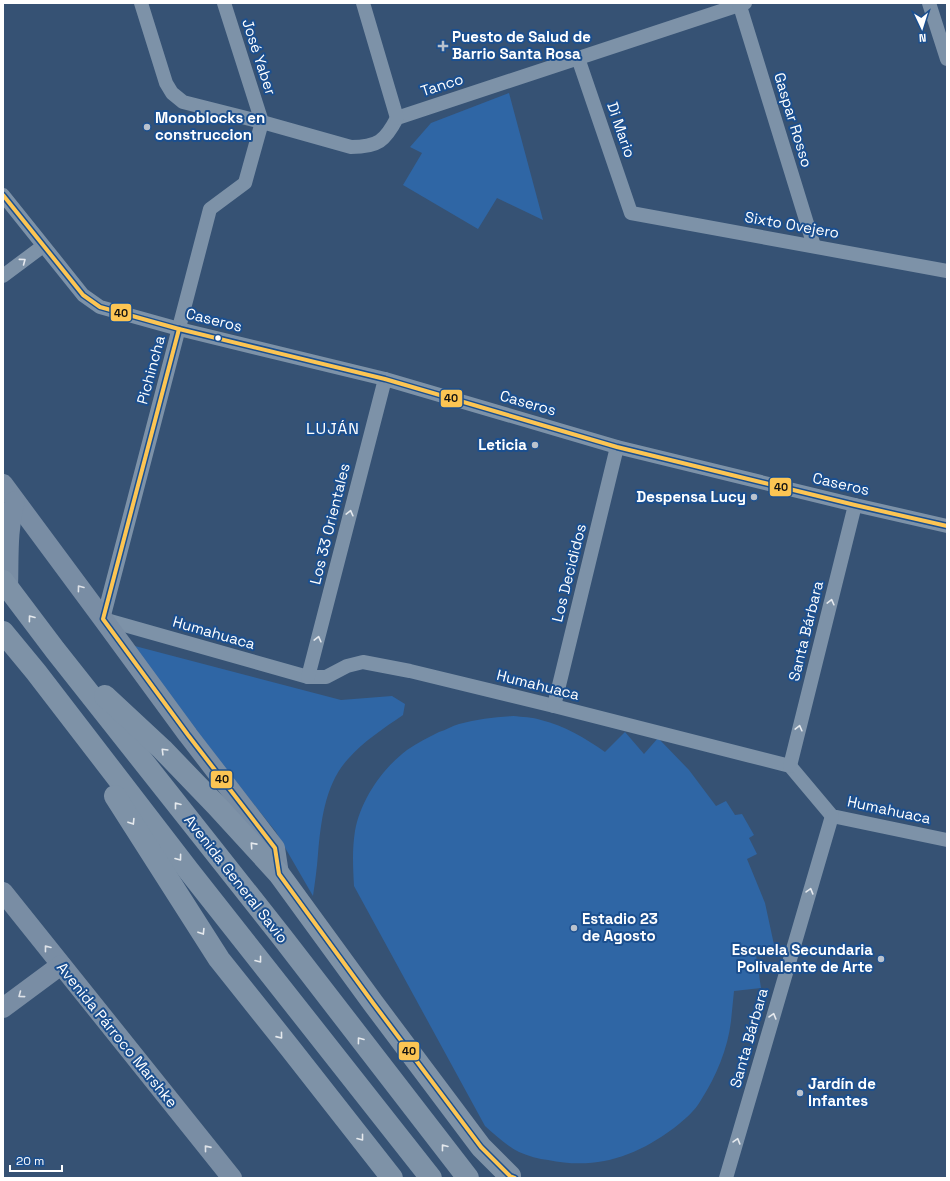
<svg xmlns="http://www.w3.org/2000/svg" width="950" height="1181" font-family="'Space Grotesk',sans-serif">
<rect width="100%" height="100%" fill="#365274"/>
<g fill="#2f66a5">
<polygon points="509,93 543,220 497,198 478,229 403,185 422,153 410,147 431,123"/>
<path d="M131,645l210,55 51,-4 13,8 -2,11c-19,13 -39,26 -55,44 -23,25 -27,62 -30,95 -1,14 -3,28 -5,42l-37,-64 -49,-61z"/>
<path d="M513,716c10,1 19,1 28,4 24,6 44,18 64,32l20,-20 19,22 14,-16 31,32 27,36 10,-5 9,14 7,-1 12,21 -5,3 8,16 -10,5 18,44 11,51 -20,1 5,33 -27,3c-1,10 -2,20 -3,30 -3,27 -15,56 -30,79 -6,11 -17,20 -27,28 -39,29 -78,42 -126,32 -9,-1 -20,-4 -29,-8 -12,-6 -24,-17 -34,-26l-131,-240c-1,-19 -2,-36 1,-55 6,-32 27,-62 52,-81 10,-7 22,-13 32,-18 7,-2 13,-6 20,-8 18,-5 36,-7 54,-8z"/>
</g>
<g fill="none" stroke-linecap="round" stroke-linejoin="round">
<g stroke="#7d92a8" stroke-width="14">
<path d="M141,3l25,80 6,10 11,9 79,20 89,25c27,0 34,-6 46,-29l348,-115"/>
<polyline points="224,3 262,122 245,183 210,209 103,619 308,677 326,677 347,666 363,662 410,671 554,706 790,766 832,816 947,840"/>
<polyline points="363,3 397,118"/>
<polyline points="739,3 814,246"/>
<polyline points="929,3 947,59"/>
<polyline points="578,58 631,213 947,271"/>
<polyline points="3,195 83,295 100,307 179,329 385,379 617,447 855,505 947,526"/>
<polyline points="3,276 43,246"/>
<polyline points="308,677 385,379"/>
<polyline points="554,706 617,447"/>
<polyline points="790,766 855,505"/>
<polyline points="726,1178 832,816"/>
</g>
<g stroke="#798da4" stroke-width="20">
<polyline points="3,484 103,619 188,735 275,848 279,874"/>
<path d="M8,587c1,-30 -1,-57 7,-86"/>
<polyline points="3,892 232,1178"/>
<polyline points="3,1008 61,965"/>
</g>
<g stroke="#7e92a7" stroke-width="22">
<polyline points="3,581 55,650 282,937 468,1178"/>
<polyline points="3,632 36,672 189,871 431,1178"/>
<polyline points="105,696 162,749 216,805 279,874 373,1003 481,1147 510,1176"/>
<polyline points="115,796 219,959 290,1048 392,1178"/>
</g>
<defs>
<g id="bus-1">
<polyline points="3,195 83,295 100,307 179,329 385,379 617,447 855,505 947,526"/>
<polyline points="179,329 103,619 188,735 275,848 279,874 373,1003 481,1147 510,1176 515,1178"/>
</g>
</defs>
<use href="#bus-1" stroke="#1b4f8f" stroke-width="7"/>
<use href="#bus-1" stroke="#fcc553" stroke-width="4"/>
</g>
<defs><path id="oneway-chevron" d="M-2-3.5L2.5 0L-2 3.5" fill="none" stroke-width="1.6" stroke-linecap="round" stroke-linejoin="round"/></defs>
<g stroke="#e5e9ee">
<use href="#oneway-chevron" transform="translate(23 261) rotate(-37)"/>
<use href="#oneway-chevron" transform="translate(350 513) rotate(-76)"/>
<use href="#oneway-chevron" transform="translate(831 602) rotate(-76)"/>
<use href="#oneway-chevron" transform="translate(318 639) rotate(-76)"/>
<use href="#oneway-chevron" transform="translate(799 728) rotate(-76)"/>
<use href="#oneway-chevron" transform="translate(810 891) rotate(-74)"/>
<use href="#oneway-chevron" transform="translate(773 1016) rotate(-74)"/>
<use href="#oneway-chevron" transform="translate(737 1141) rotate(-74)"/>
</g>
<g stroke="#dee2e8">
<use href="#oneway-chevron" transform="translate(80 588) rotate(-127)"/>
<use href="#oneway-chevron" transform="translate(47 948) rotate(-128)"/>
<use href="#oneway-chevron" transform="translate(21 995) rotate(143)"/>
<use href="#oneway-chevron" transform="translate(207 1148) rotate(-129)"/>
</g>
<g stroke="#e5e9ed">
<use href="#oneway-chevron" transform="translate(31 618) rotate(-127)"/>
<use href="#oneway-chevron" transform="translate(164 751) rotate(-135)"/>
<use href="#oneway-chevron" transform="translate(177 805) rotate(-128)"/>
<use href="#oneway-chevron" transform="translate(132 822) rotate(58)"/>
<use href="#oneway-chevron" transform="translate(253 845) rotate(-132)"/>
<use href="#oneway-chevron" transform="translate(179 858) rotate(53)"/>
<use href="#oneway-chevron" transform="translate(202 932) rotate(58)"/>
<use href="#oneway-chevron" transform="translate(259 960) rotate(52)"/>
<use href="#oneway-chevron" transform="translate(280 1036) rotate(51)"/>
<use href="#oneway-chevron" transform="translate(360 1040) rotate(-127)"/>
<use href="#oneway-chevron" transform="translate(361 1138) rotate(52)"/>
<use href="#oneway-chevron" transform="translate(444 1147) rotate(-128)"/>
</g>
<g fill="#b9c2ce" stroke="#1b4f8f" stroke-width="1.5">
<path d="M441 40h4v4h4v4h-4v4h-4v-4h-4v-4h4z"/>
<circle cx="147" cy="127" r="4"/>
<circle cx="535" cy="445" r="4"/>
<circle cx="754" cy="497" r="4"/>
<circle cx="574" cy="928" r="4"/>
<circle cx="881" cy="959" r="4"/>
<circle cx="800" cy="1093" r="4"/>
</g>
<circle fill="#fff" stroke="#1b4f8f" stroke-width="1.5" cx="218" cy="338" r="3.5"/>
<g text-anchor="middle" stroke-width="4" stroke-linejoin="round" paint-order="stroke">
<g font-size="15" font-weight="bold" fill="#fff" stroke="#1b4f8f" text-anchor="start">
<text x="452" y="42">Puesto de Salud de<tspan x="452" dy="17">Barrio Santa Rosa</tspan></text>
<text x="155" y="123">Monoblocks en<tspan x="155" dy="17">construccion</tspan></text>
<text x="527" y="450" text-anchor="end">Leticia</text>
<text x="746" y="502" text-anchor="end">Despensa Lucy</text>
<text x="582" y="924">Estadio 23<tspan x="582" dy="17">de Agosto</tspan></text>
<text x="873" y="955" text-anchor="end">Escuela Secundaria<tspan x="873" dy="17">Polivalente de Arte</tspan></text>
<text x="808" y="1089">Jardín de<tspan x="808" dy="17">Infantes</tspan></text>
</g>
<g font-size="15" fill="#fff" stroke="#1b4f8f">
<text transform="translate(259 57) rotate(72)" y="5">José Yaber</text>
<text transform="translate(442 85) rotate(-18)" y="5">Tanco</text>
<text transform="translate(793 120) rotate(73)" y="5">Gaspar Rosso</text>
<text transform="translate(621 130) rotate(71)" y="5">Di Mario</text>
<text transform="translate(792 225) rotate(10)" y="5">Sixto Ovejero</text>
<text transform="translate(214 320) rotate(14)" y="5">Caseros</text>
<text transform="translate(151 370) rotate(-75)" y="5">Pichincha</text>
<text transform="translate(528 403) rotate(16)" y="5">Caseros</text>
<text transform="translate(841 484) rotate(13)" y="5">Caseros</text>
<text transform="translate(330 524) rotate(-76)" y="5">Los 33 Orientales</text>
<text transform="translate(569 573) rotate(-76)" y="5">Los Decididos</text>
<text transform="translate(806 631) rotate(-76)" y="5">Santa Bárbara</text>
<text transform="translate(214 633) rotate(16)" y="5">Humahuaca</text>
<text transform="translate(538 685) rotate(14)" y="5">Humahuaca</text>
<text transform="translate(889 810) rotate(12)" y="5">Humahuaca</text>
<text transform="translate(236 879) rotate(52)" y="5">Avenida General Savio</text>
<text transform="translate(117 1035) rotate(51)" y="5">Avenida Párroco Marshke</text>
<text transform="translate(749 1038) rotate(-74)" y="5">Santa Bárbara</text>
</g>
<g font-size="16" letter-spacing="1" fill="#fff" stroke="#1b4f8f">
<text x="333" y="434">LUJÁN</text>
</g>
</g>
<g stroke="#1b4f8f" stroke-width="1.5">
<rect x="110" y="303" width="22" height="19" rx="4" fill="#fcc553"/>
<rect x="440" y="389" width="23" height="19" rx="4" fill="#fcc553"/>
<rect x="769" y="477" width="23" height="20" rx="4" fill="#fcc553"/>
<rect x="210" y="770" width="23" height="19" rx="4" fill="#fcc553"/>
<rect x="398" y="1041" width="22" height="20" rx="4" fill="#fcc553"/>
</g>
<g font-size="11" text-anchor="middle" font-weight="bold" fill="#111">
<text x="121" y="317">40</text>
<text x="451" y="402">40</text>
<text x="781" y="491">40</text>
<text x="222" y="783">40</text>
<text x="409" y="1055">40</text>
</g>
<rect width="950" height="1181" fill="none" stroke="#ffffff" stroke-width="8"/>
<g transform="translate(922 28) rotate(176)" stroke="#1b4f8f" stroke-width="3" paint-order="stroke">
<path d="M0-3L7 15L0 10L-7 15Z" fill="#ffffff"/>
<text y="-6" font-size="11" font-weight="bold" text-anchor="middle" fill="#ffffff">N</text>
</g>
<path d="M10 1165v6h52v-6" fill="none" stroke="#ffffff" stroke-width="2"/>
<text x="16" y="1165" font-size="12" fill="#ffffff" stroke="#1b4f8f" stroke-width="3" paint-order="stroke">20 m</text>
</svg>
